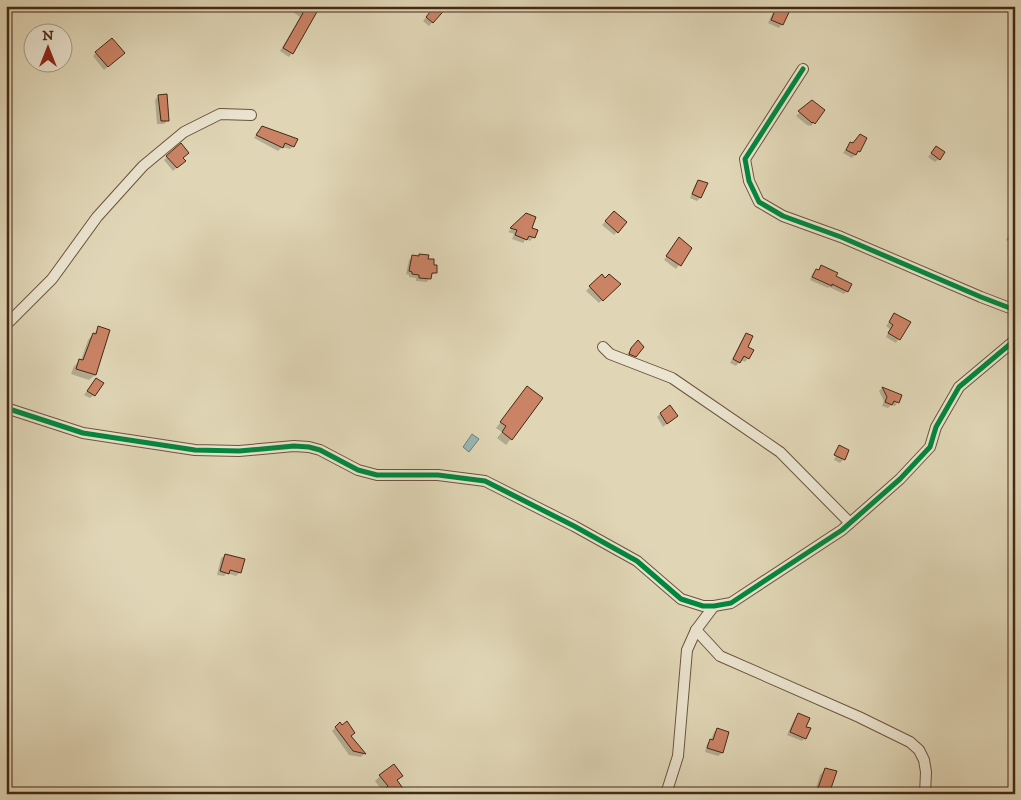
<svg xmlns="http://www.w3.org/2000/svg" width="1021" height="800" font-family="'IM FELL DW Pica',serif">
<rect width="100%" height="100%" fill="#e0d6b6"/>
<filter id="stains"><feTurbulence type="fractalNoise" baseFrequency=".004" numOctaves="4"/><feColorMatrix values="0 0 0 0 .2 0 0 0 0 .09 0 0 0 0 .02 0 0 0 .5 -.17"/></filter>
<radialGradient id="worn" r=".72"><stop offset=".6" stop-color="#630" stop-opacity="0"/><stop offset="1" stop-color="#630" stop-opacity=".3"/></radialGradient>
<polygon fill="#97b7b7" stroke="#767e76" points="472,434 479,439 469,452 463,447"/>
<g fill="#0003">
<polygon points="39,6 47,6 48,7 46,9"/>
<polygon points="284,6 310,6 292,53 289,57 280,51 300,17"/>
<polygon points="435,6 446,6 429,26 423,21"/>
<polygon points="776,6 787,6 782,24 779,28 768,23"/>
<polygon points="96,53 120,56 104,70 93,56"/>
<polygon points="1015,61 1015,74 1009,72"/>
<polygon points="158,96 168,120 164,124 157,124 155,100"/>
<polygon points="812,101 814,123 811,126 807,125 796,116"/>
<polygon points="259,131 293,146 290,149 282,147 278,151 254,138"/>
<polygon points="860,135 859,151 852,158 843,153 847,147"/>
<polygon points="933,151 939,159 935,162 928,157"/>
<polygon points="167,157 182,158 184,161 173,171 164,160"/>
<polygon points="699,181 700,198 697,201 690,198 695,185"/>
<polygon points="527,214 534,237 530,241 526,239 523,243 512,239 514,234 508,232"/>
<polygon points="610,216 617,232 614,235 602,225"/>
<polygon points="1015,223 1015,247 1012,245 1013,243 1006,240"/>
<polygon points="676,243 690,251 676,269 664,260"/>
<polygon points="412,257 435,273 430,276 427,282 416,281 416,278 409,277 409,275 406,274 409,260"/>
<polygon points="822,267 835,277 847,291 844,294 829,287 828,288 810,280 813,273"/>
<polygon points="602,275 605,279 619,284 599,303 586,291"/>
<polygon points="895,314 909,323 896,343 886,337 890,329 886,326"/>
<polygon points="99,328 95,375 89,380 71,374 74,366 81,360 88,340"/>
<polygon points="747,334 748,358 745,362 741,360 736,366 730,363 743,338"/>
<polygon points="638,342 643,347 631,359 626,357 628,353"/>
<polygon points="96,379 94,395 90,398 84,395"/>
<polygon points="527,388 542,399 506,445 497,438 502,432 496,428"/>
<polygon points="882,388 901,396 895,406 891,405 888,408 882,406 884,401 879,391"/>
<polygon points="660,414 677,416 663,427 657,417"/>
<polygon points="839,447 844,459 840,463 834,460 839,449 837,449"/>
<polygon points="225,555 240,572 236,576 227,573 224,576 217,575 221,558"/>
<polygon points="798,714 805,727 805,738 802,741 787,735 795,718"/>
<polygon points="335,728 350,737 364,754 361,757 349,755 332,731"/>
<polygon points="718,729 727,732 722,753 718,756 705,752 707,744 711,740 714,732"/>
<polygon points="826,769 828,794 814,794 820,775"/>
<polygon points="380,776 401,776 383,792 375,781"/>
</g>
<g fill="#cb8366" stroke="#442914">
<polygon points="293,6 312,6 318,10 293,54 283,48 303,13"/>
<polygon points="435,6 448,6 433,23 426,17"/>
<polygon points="777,6 792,6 783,25 771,20"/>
<polygon points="112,38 125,53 108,67 95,52"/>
<polygon points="167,94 169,121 161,121 158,95"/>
<polygon points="812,100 825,110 815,124 813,122 812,123 798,111"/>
<polygon points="262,126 298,139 294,147 285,143 283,148 256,135"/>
<polygon points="860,134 867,138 860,152 858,151 856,155 846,150 850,142 853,143"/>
<polygon points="181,143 189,153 183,158 186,161 177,168 166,156"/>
<polygon points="936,146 945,152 940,160 931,153"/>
<polygon points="698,180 708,183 701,198 692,194"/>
<polygon points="614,211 627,222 618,233 605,221"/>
<polygon points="526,213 536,217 532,228 538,230 535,238 529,236 527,240 515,235 517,230 510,228"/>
<polygon points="679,237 692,248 681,266 666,256"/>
<polygon points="419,254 429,255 428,259 434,259 434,265 437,265 437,273 432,273 431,279 419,278 419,275 412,274 412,272 409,271 412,255 419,256"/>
<polygon points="821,265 838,273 836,276 852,284 848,292 832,284 832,286 812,277 816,269 819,270"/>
<polygon points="602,274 605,278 609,274 621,284 603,301 589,286"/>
<polygon points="894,313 911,322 900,340 888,333 893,325 889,322"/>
<polygon points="98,326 110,330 96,375 76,369 79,359 83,360 93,333 96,334"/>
<polygon points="746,333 753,336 748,347 754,350 749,359 744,356 740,363 733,359"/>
<polygon points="638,340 644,347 636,357 629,354 631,348"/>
<polygon points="96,378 104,383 95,396 87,391"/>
<polygon points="527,386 543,398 512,440 502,432 506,426 500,422"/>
<polygon points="882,387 902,395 899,403 894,401 892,405 885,402 887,397"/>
<polygon points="670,405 678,416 667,424 660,413"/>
<polygon points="839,445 849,450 845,460 834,455"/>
<polygon points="225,554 245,559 241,573 230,570 229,574 220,571"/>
<polygon points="798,713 810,718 806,727 811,728 806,739 790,732"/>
<polygon points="347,721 355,733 351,736 366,754 353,751 335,727 340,722 342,725"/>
<polygon points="717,728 729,732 723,753 707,748 710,739 713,740"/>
<polygon points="394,764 403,776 397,780 407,794 380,794 388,786 379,775"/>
<polygon points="825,768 837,771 829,794 816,794"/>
</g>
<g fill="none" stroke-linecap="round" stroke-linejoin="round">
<defs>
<g id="minor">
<polyline points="803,69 745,159 749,181 759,202 783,216 841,237 981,297 1015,310"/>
<polyline points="6,325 52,279 97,217 143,166 184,132 220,114 251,115"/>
<polyline points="603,347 610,354 672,378 780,452 850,523"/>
<polyline points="6,408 83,433 195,450 239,451 294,446 309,447 320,450 358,470 377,475 438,475 485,481 574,526 637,561 681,599 703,606 714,606 731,603 842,530 900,479 930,447 936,427 959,387 1015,340"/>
<polyline points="696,630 720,656 859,717 910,742 919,750 924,760 926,772 925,794"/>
<polyline points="666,794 678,756 687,650 696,630 714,606"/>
</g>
</defs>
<use href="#minor" stroke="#6b543c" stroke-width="12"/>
<use href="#minor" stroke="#ebe4d0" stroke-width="10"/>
<defs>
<g id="cycleway">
<polyline points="803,69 745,159 749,181 759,202 783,216 841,237 981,297 1015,310"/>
<polyline points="6,408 83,433 195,450 239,451 294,446 309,447 320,450 358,470 377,475 438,475 485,481 574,526 637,561 681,599 703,606 714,606 731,603 842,530 900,479 930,447 936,427 959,387 1015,340"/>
</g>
</defs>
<use href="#cycleway" stroke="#ebe4d0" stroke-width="8"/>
<use href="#cycleway" stroke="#00873e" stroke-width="5"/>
</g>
<rect width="1021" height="800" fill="none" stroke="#e0d6b6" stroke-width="25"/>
<rect x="8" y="8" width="1006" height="785" fill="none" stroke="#442914" stroke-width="2.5"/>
<rect x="12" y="12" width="996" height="775" fill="none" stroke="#442914"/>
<g transform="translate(48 48)"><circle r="24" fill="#ebe4d0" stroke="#a89985"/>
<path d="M0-4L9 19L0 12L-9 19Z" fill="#8f2418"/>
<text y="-8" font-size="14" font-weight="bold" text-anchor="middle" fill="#442914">N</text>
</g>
<rect width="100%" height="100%" filter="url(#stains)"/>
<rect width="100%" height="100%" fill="url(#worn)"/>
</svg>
